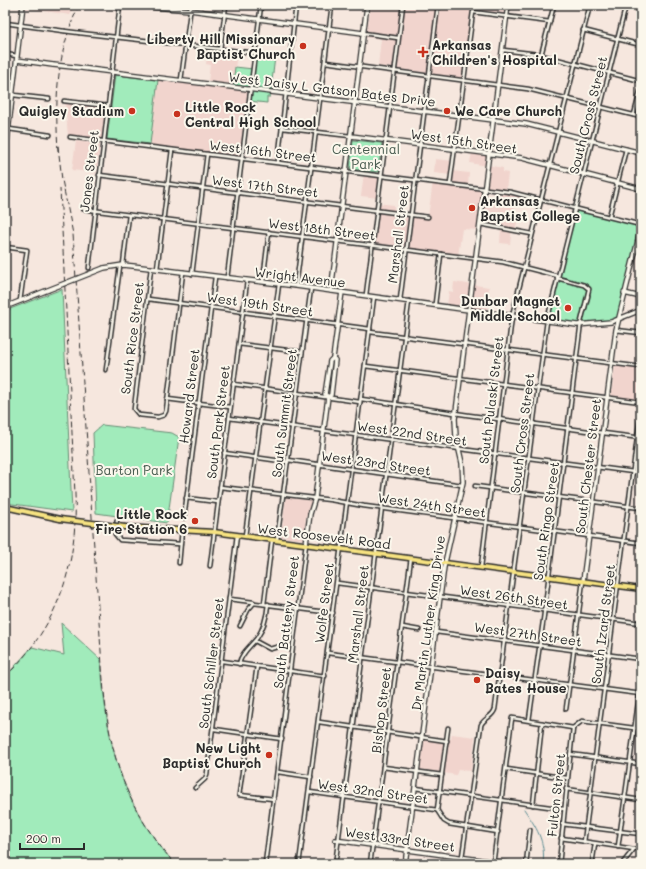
<svg xmlns="http://www.w3.org/2000/svg" width="646" height="869" font-family="Mali,sans-serif">
<rect width="100%" height="100%" fill="#f6e7de"/>
<filter id="ink" filterUnits="userSpaceOnUse"><feTurbulence type="fractalNoise" baseFrequency=".025" numOctaves="2"/><feDisplacementMap in="SourceGraphic" scale="8" xChannelSelector="R" yChannelSelector="G"/><feConvolveMatrix kernelMatrix="1 2 1 2 8 2 1 2 1" color-interpolation-filters="sRGB"/></filter>
<g filter="url(#ink)">
<g fill="#f1d4cd" fill-rule="evenodd">
<polygon points="6,5 75,5 70,15"/>
<polygon points="371,5 505,5 504,13 471,10 462,78 378,66 381,39 366,37"/>
<polygon points="208,49 237,53 233,84 208,82 210,65 206,64"/>
<polygon points="114,74 248,90 240,156 106,140"/>
<polygon points="65,103 106,108 102,139 68,136"/>
<polygon points="76,141 100,144 96,173 72,170"/>
<path d="M472,152l17,2 -2,11 16,3v4l5,1 -2,18 17,3 -3,12 -5,-1 -1,9 5,2 -4,14 -3,-1 -2,15 -10,-1 1,-16 -21,-3 -1,6 -17,-1 -4,27 -86,-11 5,-42 17,2v7l34,5 5,-36 17,2 1,-8 -17,-2 1,-14 18,2 -1,10 17,2 -1,13 16,2 3,-22 -17,-3zM485,188l16,2 -1,10 -17,-2z"/>
<polygon points="364,173 381,176 378,198 361,196"/>
<polygon points="454,282 489,287 486,312 447,306 449,291 453,292"/>
<polygon points="615,365 641,369 640,400 611,396"/>
<polygon points="286,497 313,501 306,516 304,540 281,537"/>
<polygon points="452,734 475,737 471,771 458,770 456,775 420,769 425,736 451,739"/>
</g>
<g fill="#a1ebbb" stroke="#668b73">
<polygon points="255,55 275,57 270,97 267,97 267,103 249,101 250,88 233,86 235,67 253,69"/>
<polygon points="115,75 158,80 150,144 107,139"/>
<polygon points="353,140 382,143 378,172 350,169"/>
<polygon points="574,209 641,225 618,320 581,325 547,321"/>
<polygon points="62,289 72,512 5,503 5,311"/>
<polygon points="102,425 172,433 179,437 167,523 96,513 93,433"/>
<path d="M61,623l40,37c5,81 18,141 74,204h-170v-183l2,-6 25,-28 32,8z"/>
</g>
<g fill="none" stroke-linecap="round" stroke-linejoin="round">
<path stroke="#5c8c93" stroke-width="1" d="M524,809c12,18 22,32 19,55"/>
<defs>
<g id="street">
<polyline points="624,5 641,9"/>
<polyline points="5,23 64,31"/>
<polyline points="583,30 641,45"/>
<polyline points="80,33 255,53"/>
<polyline points="363,33 398,38"/>
<polyline points="220,49 226,5"/>
<polyline points="503,50 537,54 641,81"/>
<polyline points="5,54 17,56"/>
<polyline points="541,55 554,5"/>
<polyline points="325,62 528,89 641,117"/>
<polyline points="5,80 14,81"/>
<polyline points="181,80 191,5"/>
<polyline points="13,95 49,99"/>
<polyline points="64,101 108,106"/>
<polyline points="5,108 11,109"/>
<polyline points="634,115 641,88"/>
<polyline points="282,128 351,136"/>
<polyline points="9,129 50,135"/>
<polyline points="70,137 510,192 641,225"/>
<polyline points="278,162 296,5"/>
<polyline points="99,175 428,217"/>
<polyline points="450,184 473,12 550,22"/>
<polyline points="83,209 503,262 558,276"/>
<polyline points="609,217 626,149"/>
<polyline points="480,224 532,234"/>
<polyline points="5,247 27,250 20,301"/>
<polyline points="123,265 129,215"/>
<polyline points="89,268 120,5"/>
<polyline points="151,268 134,409 139,415 158,417 164,415 166,411 183,272"/>
<polyline points="157,269 172,150"/>
<polyline points="192,274 207,154"/>
<polyline points="227,278 261,5"/>
<polyline points="263,281 269,232"/>
<polyline points="296,286 332,5"/>
<polyline points="366,295 403,5"/>
<polyline points="148,299 370,329"/>
<polyline points="400,300 438,5"/>
<polyline points="435,304 441,254"/>
<polyline points="584,311 588,296"/>
<polyline points="616,330 641,333"/>
<polyline points="370,332 641,367"/>
<polyline points="239,344 302,352"/>
<polyline points="365,366 641,402"/>
<polyline points="106,370 120,266"/>
<polyline points="233,384 360,402"/>
<polyline points="167,399 230,407"/>
<polyline points="361,399 468,415 641,438"/>
<polyline points="229,418 641,473"/>
<polyline points="224,453 288,462"/>
<polyline points="288,460 462,485"/>
<polyline points="475,486 641,508"/>
<polyline points="220,487 331,500 364,506 641,543"/>
<polyline points="186,498 218,502"/>
<polyline points="184,518 215,277"/>
<polyline points="117,520 115,534 120,540 180,544"/>
<polyline points="245,536 279,284"/>
<polyline points="277,540 311,288"/>
<polyline points="179,563 182,530"/>
<polyline points="210,566 247,281"/>
<polyline points="481,567 512,316 590,5"/>
<polyline points="337,583 641,623"/>
<polyline points="229,599 253,602"/>
<polyline points="264,604 272,540"/>
<polyline points="240,626 248,610 254,603 333,613"/>
<polyline points="402,627 419,630"/>
<polyline points="436,632 641,659"/>
<polyline points="255,641 270,649 277,647"/>
<polyline points="328,653 641,694"/>
<polyline points="222,661 325,676"/>
<path d="M239,664c2,-11 12,-18 18,-26 7,-10 10,-22 11,-34"/>
<polyline points="257,666 239,795 274,799"/>
<polyline points="566,709 583,581"/>
<polyline points="529,720 543,622 581,322 589,289 584,285 557,278"/>
<polyline points="319,722 447,741"/>
<polyline points="214,729 282,739"/>
<polyline points="570,754 641,764"/>
<polyline points="383,767 442,775"/>
<polyline points="506,769 567,778"/>
<polyline points="278,772 311,777"/>
<polyline points="195,788 205,779 207,774 237,535"/>
<polyline points="415,788 564,809"/>
<polyline points="566,789 641,800"/>
<polyline points="309,792 437,810"/>
<polyline points="533,805 542,723"/>
<polyline points="437,810 448,728"/>
<polyline points="437,810 444,821 449,824 498,832"/>
<polyline points="562,824 641,834"/>
<polyline points="561,838 634,849 622,864"/>
<polyline points="584,842 641,409"/>
<polyline points="618,847 641,682"/>
<polyline points="336,858 409,301"/>
<polyline points="235,864 236,864"/>
<polyline points="265,864 306,544"/>
<polyline points="299,864 374,297"/>
<polyline points="370,864 411,558"/>
<path d="M461,864l20,-139c3,-7 12,-8 14,-16l52,-388 79,-316"/>
<polyline points="493,864 512,718 573,728 582,721 641,729"/>
<polyline points="526,864 530,830"/>
<polyline points="559,864 573,728"/>
<polyline points="592,864 595,844"/>
</g>
<g id="secondary">
<polyline points="127,5 190,10 363,33"/>
<polyline points="17,60 53,65"/>
<polyline points="73,67 526,124 641,153"/>
<polyline points="351,136 522,158 641,189"/>
<polyline points="5,158 23,5"/>
<polyline points="104,268 123,265 133,266 296,286 577,325 611,322 641,310"/>
<polyline points="331,291 367,5"/>
<polyline points="624,293 641,297"/>
<polyline points="5,307 48,290"/>
<polyline points="328,397 331,395 335,360 333,358"/>
<polyline points="306,544 310,514 315,498 328,397 325,394 330,361 333,358 342,292"/>
<polyline points="583,581 616,330 641,228"/>
<polyline points="335,840 510,864"/>
<polyline points="405,864 444,567 463,482 462,463 456,437 455,419 508,5"/>
</g>
<g id="primary">
<polyline points="5,507 60,519"/>
<polyline points="125,527 214,532 641,589"/>
</g>
</defs>
<use href="#street" stroke="#2b2b2b" stroke-width="5.5"/>
<use href="#secondary" stroke="#2b2b2b" stroke-width="6"/>
<use href="#primary" stroke="#2b2b2b" stroke-width="7"/>
<use href="#street" stroke="#fbf7ec" stroke-width="2.5"/>
<use href="#secondary" stroke="#fbf7ec" stroke-width="3.5"/>
<use href="#primary" stroke="#f6e281" stroke-width="4"/>
<g stroke="#2b2b2b" stroke-width="1" stroke-dasharray="6 3" stroke-linecap="butt">
<path d="M58,146l4,34 11,54 29,432c5,80 19,137 73,198"/>
<path d="M58,151c-3,-54 -2,-96 21,-146"/>
<path d="M5,677c53,-51 73,-111 70,-183l-15,-305"/>
</g>
<defs>
<polyline id="street-bridge" points="64,31 80,33"/>
<g id="secondary-bridge">
<polyline points="53,65 73,67"/>
<polyline points="48,290 104,268"/>
</g>
<polyline id="primary-bridge" points="60,519 125,527"/>
</defs>
<use href="#street-bridge" stroke="#2b2b2b" stroke-width="5.5" stroke-linecap="butt"/>
<use href="#secondary-bridge" stroke="#2b2b2b" stroke-width="6" stroke-linecap="butt"/>
<use href="#primary-bridge" stroke="#2b2b2b" stroke-width="7" stroke-linecap="butt"/>
<use href="#street-bridge" stroke="#fbf7ec" stroke-width="2.5"/>
<use href="#secondary-bridge" stroke="#fbf7ec" stroke-width="3.5"/>
<use href="#primary-bridge" stroke="#f6e281" stroke-width="4"/>
</g>
</g>
<g fill="#c8321e" stroke="#fbf7ec" stroke-width="1.5">
<circle cx="303" cy="46" r="4"/>
<path d="M421 46h4v4h4v4h-4v4h-4v-4h-4v-4h4z"/>
<circle cx="132" cy="111" r="4"/>
<circle cx="447" cy="111" r="4"/>
<circle cx="177" cy="114" r="4"/>
<circle cx="472" cy="208" r="4"/>
<circle cx="568" cy="308" r="4"/>
<circle cx="195" cy="521" r="4"/>
<circle cx="477" cy="680" r="4"/>
<circle cx="269" cy="755" r="4"/>
</g>
<g text-anchor="middle" stroke-width="4" stroke-linejoin="round" paint-order="stroke">
<g font-size="13" font-weight="bold" fill="#2b2b2b" stroke="#fbf7ec" text-anchor="end">
<text x="295" y="44">Liberty Hill Missionary<tspan x="295" dy="15">Baptist Church</tspan></text>
<text x="432" y="50" text-anchor="start">Arkansas<tspan x="432" dy="15">Children's Hospital</tspan></text>
<text x="185" y="112" text-anchor="start">Little Rock<tspan x="185" dy="15">Central High School</tspan></text>
<text x="124" y="116">Quigley Stadium</text>
<text x="455" y="116" text-anchor="start">We Care Church</text>
<text x="480" y="206" text-anchor="start">Arkansas<tspan x="480" dy="15">Baptist College</tspan></text>
<text x="560" y="306">Dunbar Magnet<tspan x="560" dy="15">Middle School</tspan></text>
<text x="187" y="519">Little Rock<tspan x="187" dy="15">Fire Station 6</tspan></text>
<text x="485" y="678" text-anchor="start">Daisy<tspan x="485" dy="15">Bates House</tspan></text>
<text x="261" y="753">New Light<tspan x="261" dy="15">Baptist Church</tspan></text>
</g>
<g font-size="13" fill="#2b2b2b" stroke="#fbf7ec">
<text transform="translate(332 89) rotate(7)" y="5">West Daisy L Gatson Bates Drive</text>
<text transform="translate(588 115) rotate(-76)" y="5">South Cross Street</text>
<text transform="translate(464 141) rotate(8)" y="5">West 15th Street</text>
<text transform="translate(263 151) rotate(7)" y="5">West 16th Street</text>
<text transform="translate(89 171) rotate(-83)" y="5">Jones Street</text>
<text transform="translate(265 186) rotate(7)" y="5">West 17th Street</text>
<text transform="translate(322 229) rotate(7)" y="5">West 18th Street</text>
<text transform="translate(398 234) rotate(-83)" y="5">Marshall Street</text>
<text transform="translate(300 277) rotate(7)" y="5">Wright Avenue</text>
<text transform="translate(260 304) rotate(8)" y="5">West 19th Street</text>
<text transform="translate(132 338) rotate(-83)" y="5">South Rice Street</text>
<text transform="translate(189 396) rotate(-83)" y="5">Howard Street</text>
<text transform="translate(491 400) rotate(-83)" y="5">South Pulaski Street</text>
<text transform="translate(284 413) rotate(-83)" y="5">South Summit Street</text>
<text transform="translate(218 422) rotate(-83)" y="5">South Park Street</text>
<text transform="translate(412 433) rotate(8)" y="5">West 22nd Street</text>
<text transform="translate(522 433) rotate(-83)" y="5">South Cross Street</text>
<text transform="translate(376 463) rotate(8)" y="5">West 23rd Street</text>
<text transform="translate(588 466) rotate(-83)" y="5">South Chester Street</text>
<text transform="translate(432 505) rotate(8)" y="5">West 24th Street</text>
<text transform="translate(546 521) rotate(-82)" y="5">South Ringo Street</text>
<text transform="translate(324 536) rotate(7)" y="5">West Roosevelt Road</text>
<text transform="translate(514 597) rotate(8)" y="5">West 26th Street</text>
<text transform="translate(324 603) rotate(-83)" y="5">Wolfe Street</text>
<text transform="translate(358 614) rotate(-83)" y="5">Marshall Street</text>
<text transform="translate(286 622) rotate(-83)" y="5">South Battery Street</text>
<text transform="translate(428 623) rotate(-82)" y="5">Dr Martin Luther King Drive</text>
<text transform="translate(603 624) rotate(-83)" y="5">South Izard Street</text>
<text transform="translate(528 634) rotate(8)" y="5">West 27th Street</text>
<text transform="translate(211 663) rotate(-83)" y="5">South Schiller Street</text>
<text transform="translate(381 710) rotate(-83)" y="5">Bishop Street</text>
<text transform="translate(373 791) rotate(8)" y="5">West 32nd Street</text>
<text transform="translate(556 795) rotate(-84)" y="5">Fulton Street</text>
<text transform="translate(400 839) rotate(8)" y="5">West 33rd Street</text>
</g>
<g font-size="13" fill="#485b4f" stroke="#fbf7ec">
<text x="366" y="154">Centennial<tspan x="366" dy="15">Park</tspan></text>
<text x="134" y="475">Barton Park</text>
</g>
</g>
<rect width="646" height="869" fill="none" stroke="#fbf7ec" stroke-width="20"/>
<rect x="10" y="10" width="626" height="849" fill="none" stroke="#2b2b2b" stroke-width="1.5" filter="url(#ink)"/>
<path d="M20 843v6h64v-6" fill="none" stroke="#2b2b2b" stroke-width="2"/>
<text x="26" y="843" font-size="12" fill="#2b2b2b" stroke="#fbf7ec" stroke-width="3" paint-order="stroke">200 m</text>
</svg>
